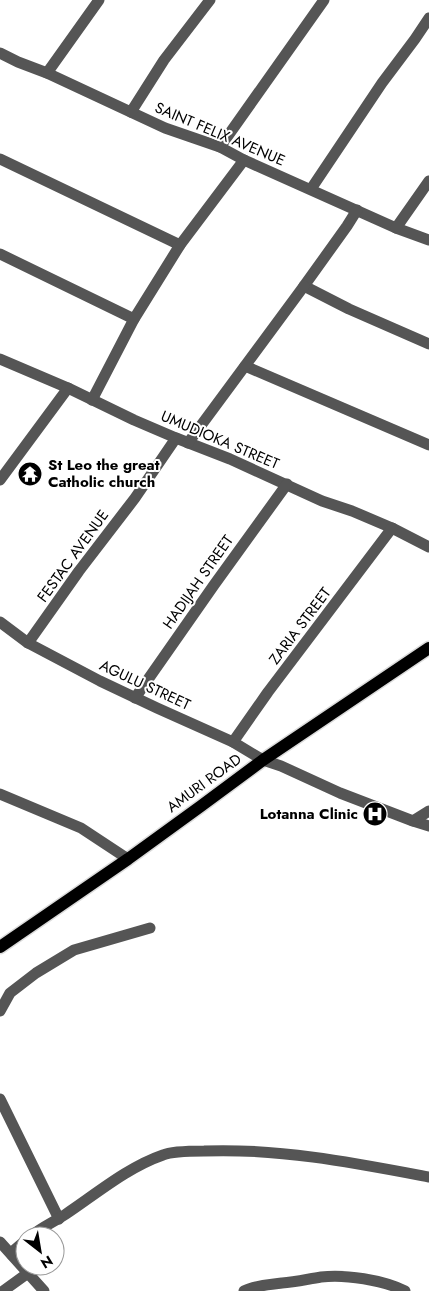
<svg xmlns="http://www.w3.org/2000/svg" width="429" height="1291" font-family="Jost,sans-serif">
<rect width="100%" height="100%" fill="#fff"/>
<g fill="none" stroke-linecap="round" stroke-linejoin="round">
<defs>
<polyline id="major" points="0,947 128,859 201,806 263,760 429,648"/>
</defs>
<use href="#major" stroke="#dbdbdb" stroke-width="15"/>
<g stroke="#555" stroke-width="11">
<polyline points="0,53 18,62 47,73 165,128 220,147 244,160 396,228 429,240"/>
<polyline points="47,73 99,0"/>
<polyline points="131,112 164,60 210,0"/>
<polyline points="220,147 324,0"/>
<polyline points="0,159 180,245"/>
<polyline points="311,189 382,83 415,39 429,18"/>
<polyline points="357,210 347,226 304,286 349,309 429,344"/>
<polyline points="396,228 429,181"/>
<polyline points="0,254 134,319"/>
<polyline points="0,359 68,388 134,420 176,438 230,459 322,501 352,511 392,528 429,547"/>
<polyline points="245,366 429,445"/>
<polyline points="92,400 134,319 180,245 244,160"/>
<polyline points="188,443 304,286"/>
<polyline points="0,480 68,388"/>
<polyline points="0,622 28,643 100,681 157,708 233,742 263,760 281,766 340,793 413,821 429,826"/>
<polyline points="28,643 79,571 135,498 176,438"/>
<polyline points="135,698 214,585 287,484"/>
<polyline points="233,742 268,692 392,528"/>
<polyline points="0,794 81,828 128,859"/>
<polyline points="413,821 429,811"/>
<polyline points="0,1011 10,993 36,973 74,950 150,928"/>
<polyline points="0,1099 59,1219"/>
<path d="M31,1236c11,-9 23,-14 35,-22 30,-20 62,-47 97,-59 9,-4 30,-4 41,-4 75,-3 151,12 225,26"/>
<polyline points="0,1242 44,1291"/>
<polyline points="12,1255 12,1252 25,1241"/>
<polyline points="3,1291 28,1273"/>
<path d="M244,1291c12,-6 26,-6 38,-8 13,-1 26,-4 39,-6 24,-3 62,3 84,14"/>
</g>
<use href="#major" stroke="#000" stroke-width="12"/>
</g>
<defs>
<symbol id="temple-disc" viewBox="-11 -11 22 22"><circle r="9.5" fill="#000" stroke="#fff"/><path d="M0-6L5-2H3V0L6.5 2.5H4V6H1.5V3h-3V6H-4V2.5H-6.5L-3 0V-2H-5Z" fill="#fff"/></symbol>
<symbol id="hospital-disc" viewBox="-11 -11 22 22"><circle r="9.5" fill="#000" stroke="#fff"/><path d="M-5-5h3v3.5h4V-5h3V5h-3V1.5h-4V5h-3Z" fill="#fff"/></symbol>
</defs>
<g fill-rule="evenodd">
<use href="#temple-disc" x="16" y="460" width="28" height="28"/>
<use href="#hospital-disc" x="361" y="800" width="28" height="28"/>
</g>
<g text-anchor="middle" stroke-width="4" stroke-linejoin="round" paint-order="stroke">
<g font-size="15" fill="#000" stroke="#fff">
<text transform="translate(220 134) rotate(23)" y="5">SAINT FELIX AVENUE</text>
<text transform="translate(220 440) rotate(23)" y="5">UMUDIOKA STREET</text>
<text transform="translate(73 556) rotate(-54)" y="5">FESTAC AVENUE</text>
<text transform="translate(198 582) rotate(-55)" y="5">HADIJAH STREET</text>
<text transform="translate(300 626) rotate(-53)" y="5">ZARIA STREET</text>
<text transform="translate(145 685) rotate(25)" y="5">AGULU STREET</text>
<text transform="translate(204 783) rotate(-36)" y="5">AMURI ROAD</text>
</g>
<g font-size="15" font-weight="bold" fill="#000" stroke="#fff" text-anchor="start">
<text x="48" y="470">St Leo the great<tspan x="48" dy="17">Catholic church</tspan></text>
<text x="358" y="819" text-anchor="end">Lotanna Clinic</text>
</g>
</g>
<g transform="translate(40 1251) rotate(149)"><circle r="24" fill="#ffffff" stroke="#999999"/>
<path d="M0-4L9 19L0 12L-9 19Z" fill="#000000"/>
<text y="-8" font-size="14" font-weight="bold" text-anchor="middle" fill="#000000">N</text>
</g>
</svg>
